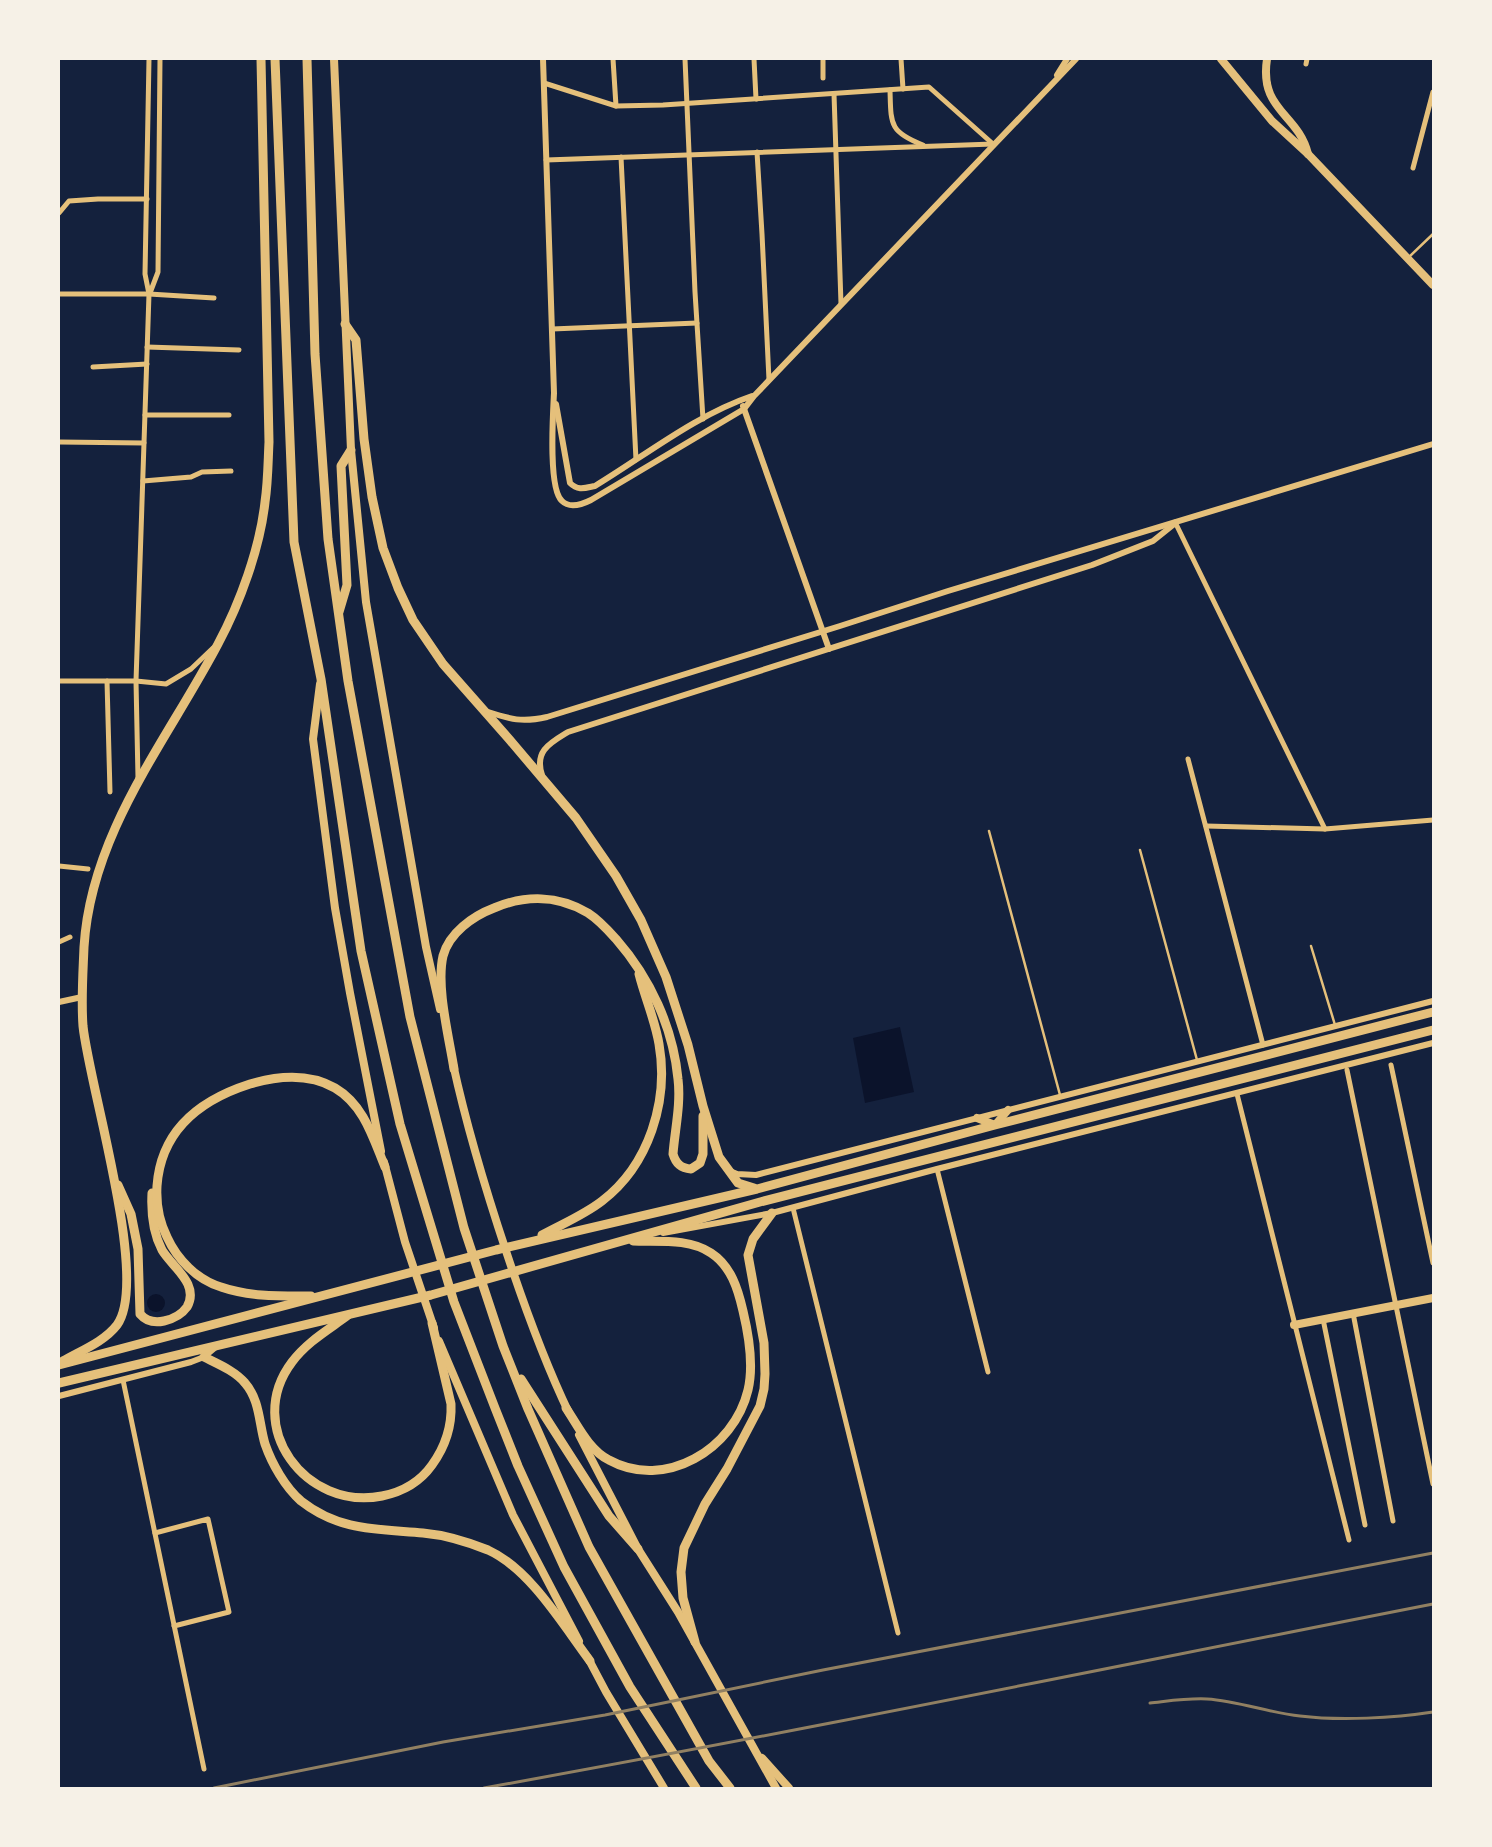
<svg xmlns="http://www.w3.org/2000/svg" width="1492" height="1847" font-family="'Nunito Sans',sans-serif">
<rect width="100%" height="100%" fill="#14213d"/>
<g fill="#0b132b">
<polygon points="900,1027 914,1092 865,1103 853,1038"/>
<circle cx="156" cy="1303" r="9"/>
</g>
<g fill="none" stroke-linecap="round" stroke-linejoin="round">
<g stroke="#e5c07b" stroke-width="2.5">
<polyline points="1409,257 1433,234"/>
<polyline points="989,831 1060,1095"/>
<polyline points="1140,850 1197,1060"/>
<polyline points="1311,946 1335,1025"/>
</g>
<g stroke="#e5c07b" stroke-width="5">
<polyline points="613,59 616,106"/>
<polyline points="685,59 695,292 703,419"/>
<polyline points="754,59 756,99"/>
<polyline points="823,59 823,78"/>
<polyline points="901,59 903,89"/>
<polyline points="1306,64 1307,59"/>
<polyline points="544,83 616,106 663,105 929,87 993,144"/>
<path d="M890,90c1,34 -1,42 33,55"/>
<polyline points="834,94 841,304"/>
<polyline points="757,152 762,234 769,380"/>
<polyline points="621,157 636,460"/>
<polyline points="546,160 993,144"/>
<polyline points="1413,168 1433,92"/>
<polyline points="59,213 69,201 98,199 147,199"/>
<polyline points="150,293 158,272 160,59"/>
<polyline points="59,294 149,294 214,298"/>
<polyline points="552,329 697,323"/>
<polyline points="147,347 239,350"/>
<polyline points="93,367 147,364"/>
<polyline points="145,415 229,415"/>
<polyline points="59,442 144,443"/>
<polyline points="143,481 191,477 202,472 231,471"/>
<polyline points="1175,522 1325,829"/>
<polyline points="59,681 136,681 166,684 191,669 213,648"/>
<polyline points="107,681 110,792"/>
<polyline points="1188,759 1263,1045"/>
<polyline points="138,778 136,681 149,294 145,274 149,59"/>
<polyline points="1206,826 1325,829 1433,820"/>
<polyline points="59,866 88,869"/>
<polyline points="59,942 70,937"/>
<polyline points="1391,1065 1433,1263"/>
<polyline points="1347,1070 1433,1484"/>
<polyline points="1237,1094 1349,1540"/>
<polyline points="937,1169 988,1372"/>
<polyline points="793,1208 898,1633"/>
<polyline points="1353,1313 1393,1521"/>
<polyline points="1323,1319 1365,1525"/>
<polyline points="123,1380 204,1769"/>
<polyline points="155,1533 208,1519 229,1612 174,1626"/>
</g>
<g stroke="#e5c07b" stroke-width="6">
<path d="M543,59l11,334c-1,20 -6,96 8,108 8,8 21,3 29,-1l153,-91 10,-13 322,-337"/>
<polyline points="1057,75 1067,59"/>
<path d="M556,404l14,79c8,8 15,5 25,3 51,-31 101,-71 157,-90"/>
<polyline points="743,406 829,649"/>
<path d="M485,711c25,8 36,12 62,6l293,-91 108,-35 485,-147"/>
<path d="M542,775c-8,-24 8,-32 26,-43l524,-167 61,-24 20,-16"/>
<polyline points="59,1002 82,997"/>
<polyline points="730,1171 737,1174 756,1175 1433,1001"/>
<polyline points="663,1233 772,1213 937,1169 1433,1043"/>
<polyline points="59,1396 191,1362 204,1357 217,1346"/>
</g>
<g stroke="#e5c07b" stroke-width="8">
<polyline points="1221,59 1272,121 1308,154 1433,285"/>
<path d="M1267,59c-8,52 31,54 41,95"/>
<polyline points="1294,1325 1433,1298"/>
</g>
<g stroke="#e5c07b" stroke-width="8">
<polyline points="334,59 351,450 366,602 426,947 440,1009"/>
<polyline points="320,684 313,739 335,908 350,993 381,1151"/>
<path d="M453,1064c14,64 33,127 54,190 18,54 37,107 62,159"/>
<polyline points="977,1118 995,1125 1008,1110"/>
<polyline points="384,1162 405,1242 434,1328"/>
<polyline points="439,1341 513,1515 579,1641"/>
<polyline points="579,1435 638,1549 678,1612 776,1788"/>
<polyline points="588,1658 606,1692 664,1788"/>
<polyline points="762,1758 789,1788"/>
</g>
<g stroke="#e5c07b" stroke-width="9">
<polyline points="275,59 294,542 321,679 361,951 400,1124 454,1302 495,1408 518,1466 564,1567 630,1687 696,1788"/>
<polyline points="307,59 315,354 328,539 348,681 410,1017 464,1228 503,1346 528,1409 589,1547 709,1761 730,1788"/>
<polyline points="345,324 356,340 364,439 372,497 383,548 398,588 413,620 443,664 509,739 576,818 616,876 641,920 666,977 688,1045 703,1106 719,1157 738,1183 754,1188"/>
<polyline points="339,612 347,585 341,466 351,450"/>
<path d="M454,1069c-5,-32 -18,-82 -11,-113 6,-23 30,-40 51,-48 31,-13 64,-13 94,5 11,7 19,16 28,26 34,39 57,88 62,140 3,25 -3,50 -5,75 3,10 8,14 18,15l9,-6 3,-9v-38"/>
<path d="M118,1185l13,29 7,35 2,65c6,7 15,9 24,7 9,-2 18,-7 23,-14 13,-23 -15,-40 -25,-57 -9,-17 -11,-38 -10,-57"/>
<path d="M542,1235c20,-11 42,-20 60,-34 47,-36 67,-100 57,-157 -4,-24 -14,-46 -20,-70"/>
<path d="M311,1296c-31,0 -61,1 -90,-9 -24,-7 -44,-28 -54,-50 -8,-16 -11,-33 -10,-51 4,-56 43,-86 93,-102 27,-8 59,-11 85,4 29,17 38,50 50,79"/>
<path d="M347,1316c-19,14 -40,26 -55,46 -49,65 14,149 90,134 20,-4 38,-14 50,-31 13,-18 20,-38 19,-61l-19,-81"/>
<path d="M204,1357c14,7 31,14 41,26 15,17 14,41 20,61 7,20 20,43 36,57 38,30 76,28 122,32 22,2 45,9 65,17 42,19 75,75 102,111"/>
<path d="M63,1361c17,-10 41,-19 54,-36 33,-45 -28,-239 -34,-299 -2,-26 0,-53 1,-79 7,-115 83,-206 134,-303 22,-41 42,-96 47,-142 3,-20 3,-40 4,-60l-8,-383"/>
<polyline points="59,1365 496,1250 757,1189 995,1125 1433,1012"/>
<polyline points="521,1379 609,1516 638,1549"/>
<polyline points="59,1383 431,1295 760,1202 1433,1030"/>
<path d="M566,1408c12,18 23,42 43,52 56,31 125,-11 139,-70 6,-25 1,-54 -5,-79 -5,-22 -12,-45 -32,-58 -22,-15 -53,-11 -78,-12"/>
<polyline points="695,1642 683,1598 681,1572 684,1548 705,1504 727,1469 760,1406 764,1389 765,1374 764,1343 748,1255 753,1239 772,1213"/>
</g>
<g stroke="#918062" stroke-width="3">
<path d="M1150,1703c19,-2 38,-5 57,-4 32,2 62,14 93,17 40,5 94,2 133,-4"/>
<polyline points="214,1788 443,1742 605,1715 823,1670 1433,1553"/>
<path d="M484,1788c317,-57 633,-122 949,-184"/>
</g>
</g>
<rect width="1492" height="1847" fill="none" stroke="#f6f1e7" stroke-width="120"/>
</svg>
